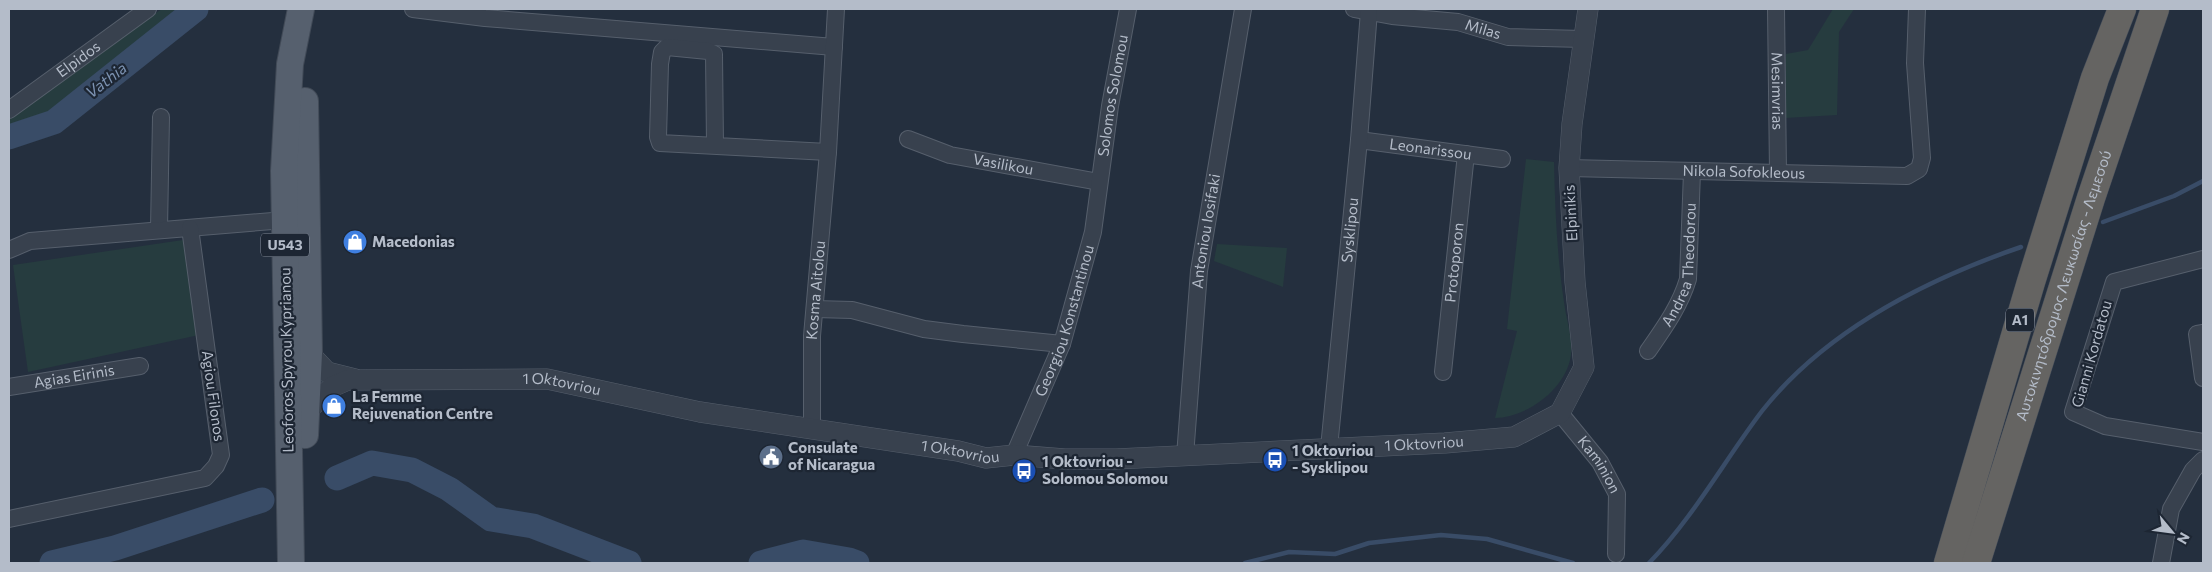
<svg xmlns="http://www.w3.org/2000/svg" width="2212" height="572" font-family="Commissioner,sans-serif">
<rect width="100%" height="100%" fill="#242f3e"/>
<g fill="#263c3f">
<polygon points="162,9 197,9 52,115 9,131 9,109"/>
<polygon points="1833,9 1854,9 1839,32 1837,115 1785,118 1786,54 1808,50"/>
<path d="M1526,159l28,3c1,47 3,94 10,140 2,17 9,36 7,53 -5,34 -43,62 -76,63l22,-87 -10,-2z"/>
<polygon points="183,240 199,335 28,372 13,265"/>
<polygon points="1217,244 1287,248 1283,287 1214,261"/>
</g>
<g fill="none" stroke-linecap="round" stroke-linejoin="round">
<g stroke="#394c67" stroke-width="4.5">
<polyline points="2103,222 2174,196 2203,181"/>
<polyline points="1245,563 1289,552 1335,554 1369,543 1441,535 1487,539 1573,563"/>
<path d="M1649,563c44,-45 75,-102 113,-152 64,-81 163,-131 259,-164"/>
</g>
<g stroke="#394c67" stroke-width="25">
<polyline points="9,137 54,122 196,9"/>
<polyline points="337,478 372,463 412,470 449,489 491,519 533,526 629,563"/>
<polyline points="52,563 115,548 262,500"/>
<polyline points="761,563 803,552 849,560 857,563"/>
</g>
<defs>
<g id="minor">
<polyline points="413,9 485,18 834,47"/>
<path id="s1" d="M1354,9l38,7 66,6 50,15 75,2"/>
<path id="s2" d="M1776,9l2,164"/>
<path id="s3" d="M9,110l139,-101"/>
<path id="s4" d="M908,139l42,16 149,27"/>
<path id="s5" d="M1359,140l143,19"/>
<polyline points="715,145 714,54 708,51 667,47 662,52 660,64 658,137 660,143 828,152"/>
<path id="s6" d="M1569,168l338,8 12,-7 3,-11 -7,-95 2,-54"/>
<polyline points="159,229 161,117"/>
<polyline points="9,250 30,241 285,220"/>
<polyline points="2203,259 2114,282 2073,412 2105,426 2203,442"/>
<polyline points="815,309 852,310 924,329 963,334 1062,344"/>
<polyline points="2203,333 2197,334 2203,378"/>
<path id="s7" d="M1648,351c16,-23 32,-45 40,-72l4,-107"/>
<path id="s8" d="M1443,372l23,-218"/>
<path id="s9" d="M9,387l131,-21"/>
<path id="s10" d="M1560,413l40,49 17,32 -1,60"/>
<path id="s11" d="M812,429v-93l16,-184 8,-143"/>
<path id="s12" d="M1329,448l30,-308 10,-129"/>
<path id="s13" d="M1014,455l48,-111 31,-112 17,-126 18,-97"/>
<path id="s14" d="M1185,456l14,-185 44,-262"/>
<polyline points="9,519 205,478 216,466 221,455 190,228"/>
<polyline points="2161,563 2171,509 2193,470 2203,460"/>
</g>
<g id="tertiary">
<polyline points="309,353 327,372 355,379"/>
<path id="s15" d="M305,413l27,-26 16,-7 199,-1 153,33 258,39 28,7 28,-3 51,4h51l329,-16 69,-6 46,-24 24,-46 -9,-85 -6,-114 3,-44 16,-115"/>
</g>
<g id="primary">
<polyline points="305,101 309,353 305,435"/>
<polyline points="291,563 284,171 290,64 301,9"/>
</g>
<g id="trunk">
<polyline points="1948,563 2031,282 2095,78 2122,9"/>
<path id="s16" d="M1976,563l115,-365 64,-189"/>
</g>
</defs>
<use href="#minor" stroke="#565f6c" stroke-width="18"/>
<use href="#tertiary" stroke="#565f6c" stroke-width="21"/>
<use href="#primary" stroke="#414a57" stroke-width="28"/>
<use href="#trunk" stroke="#434c59" stroke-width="29"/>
<use href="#minor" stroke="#38414e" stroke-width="16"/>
<use href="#tertiary" stroke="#38414e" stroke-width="20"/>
<use href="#primary" stroke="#56606e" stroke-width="26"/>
<use href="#trunk" stroke="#656462" stroke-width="28"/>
</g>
<defs>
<symbol id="shop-disc" viewBox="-11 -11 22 22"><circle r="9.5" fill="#3f7fe0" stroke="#1d2633"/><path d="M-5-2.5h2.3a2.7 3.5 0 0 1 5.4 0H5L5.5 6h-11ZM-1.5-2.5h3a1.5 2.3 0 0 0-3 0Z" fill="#fff"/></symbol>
<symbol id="civic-disc" viewBox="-11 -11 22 22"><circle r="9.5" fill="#5c6f8a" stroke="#1d2633"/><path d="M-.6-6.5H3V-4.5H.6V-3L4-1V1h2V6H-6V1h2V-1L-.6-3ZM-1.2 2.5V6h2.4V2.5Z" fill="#fff"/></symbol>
<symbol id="bus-disc" viewBox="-11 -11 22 22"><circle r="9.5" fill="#1a4fb4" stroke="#1d2633"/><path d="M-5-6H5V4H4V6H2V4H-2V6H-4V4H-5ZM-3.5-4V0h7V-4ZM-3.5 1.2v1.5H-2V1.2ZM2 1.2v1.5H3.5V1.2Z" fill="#fff"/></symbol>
</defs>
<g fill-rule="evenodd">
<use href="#shop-disc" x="341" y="228" width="28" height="28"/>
<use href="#shop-disc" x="320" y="392" width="28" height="28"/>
<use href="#civic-disc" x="757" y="443" width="28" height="28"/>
<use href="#bus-disc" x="1261" y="446" width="28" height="28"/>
<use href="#bus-disc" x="1010" y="457" width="28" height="28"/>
</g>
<g text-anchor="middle" stroke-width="4.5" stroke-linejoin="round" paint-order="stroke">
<g fill="#1d2633" stroke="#878f9c" stroke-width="1">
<rect x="261" y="233.5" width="48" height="23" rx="4"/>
<rect x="2006" y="308.5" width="28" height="23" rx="4"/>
</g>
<g font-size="14" font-weight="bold" fill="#b4bcc9">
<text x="285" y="250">U543</text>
<text x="2020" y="325">A1</text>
</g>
<g font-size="15" fill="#b4bcc9" stroke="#1d2633">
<text dy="5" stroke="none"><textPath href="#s1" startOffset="131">Milas</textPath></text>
<text dy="5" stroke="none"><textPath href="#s3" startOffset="86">Elpidos</textPath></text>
<text dy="5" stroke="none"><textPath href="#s2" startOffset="82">Mesimvrias</textPath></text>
<text dy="5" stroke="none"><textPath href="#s13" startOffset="375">Solomos Solomou</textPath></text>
<text dy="5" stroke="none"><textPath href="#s5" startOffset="72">Leonarissou</textPath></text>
<text dy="5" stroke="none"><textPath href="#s4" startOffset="99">Vasilikou</textPath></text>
<text dy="5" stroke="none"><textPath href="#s6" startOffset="175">Nikola Sofokleous</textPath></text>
<text transform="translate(1571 213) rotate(-93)" y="5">Elpinikis</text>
<text dy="5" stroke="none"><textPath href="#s12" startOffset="219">Sysklipou</textPath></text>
<text dy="5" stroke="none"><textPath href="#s14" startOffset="226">Antoniou Iosifaki</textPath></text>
<text dy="5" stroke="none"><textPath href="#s8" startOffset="110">Protoporon</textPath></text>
<text dy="5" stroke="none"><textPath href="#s7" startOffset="95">Andrea Theodorou</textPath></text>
<text dy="5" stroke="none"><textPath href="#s16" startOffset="291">Αυτοκινητόδρομος Λευκωσίας - Λεμεσού</textPath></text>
<text dy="5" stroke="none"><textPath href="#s11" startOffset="139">Kosma Aitolou</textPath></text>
<text dy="5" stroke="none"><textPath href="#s13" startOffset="144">Georgiou Konstantinou</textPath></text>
<text transform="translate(2092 354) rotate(-74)" y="5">Gianni Kordatou</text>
<text transform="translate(287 360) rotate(-91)" y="5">Leoforos Spyrou Kyprianou</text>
<text dy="5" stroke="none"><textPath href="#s9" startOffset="66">Agias Eirinis</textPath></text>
<text dy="5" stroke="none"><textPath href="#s15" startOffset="269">1 Oktovriou</textPath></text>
<text transform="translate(213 396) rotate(82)" y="5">Agiou Filonos</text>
<text dy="5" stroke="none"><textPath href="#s15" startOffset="1139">1 Oktovriou</textPath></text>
<text dy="5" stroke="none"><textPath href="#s15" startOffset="674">1 Oktovriou</textPath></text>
<text dy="5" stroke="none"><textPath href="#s10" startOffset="65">Kaminion</textPath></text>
</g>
<g font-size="15" font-weight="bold" fill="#b4bcc9" stroke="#1d2633" text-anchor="start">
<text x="372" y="247">Macedonias</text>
<text x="352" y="402">La Femme<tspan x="352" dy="17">Rejuvenation Centre</tspan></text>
<text x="788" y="453">Consulate<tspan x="788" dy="17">of Nicaragua</tspan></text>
<text x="1292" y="456">1 Oktovriou<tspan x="1292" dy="17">- Sysklipou</tspan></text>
<text x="1042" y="467">1 Oktovriou -<tspan x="1042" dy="17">Solomou Solomou</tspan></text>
</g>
<g font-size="16" font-style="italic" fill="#7c92b1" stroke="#1d2633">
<text transform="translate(106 80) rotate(-38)" y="6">Vathia</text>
</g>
</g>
<rect width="2212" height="572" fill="none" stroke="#b4bcc9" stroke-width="20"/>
<g transform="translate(2172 532) rotate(119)" stroke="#1d2633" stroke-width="4" paint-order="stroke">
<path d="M0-4L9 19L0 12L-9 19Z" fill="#b4bcc9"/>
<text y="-8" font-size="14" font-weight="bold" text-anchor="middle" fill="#b4bcc9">N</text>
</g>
</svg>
